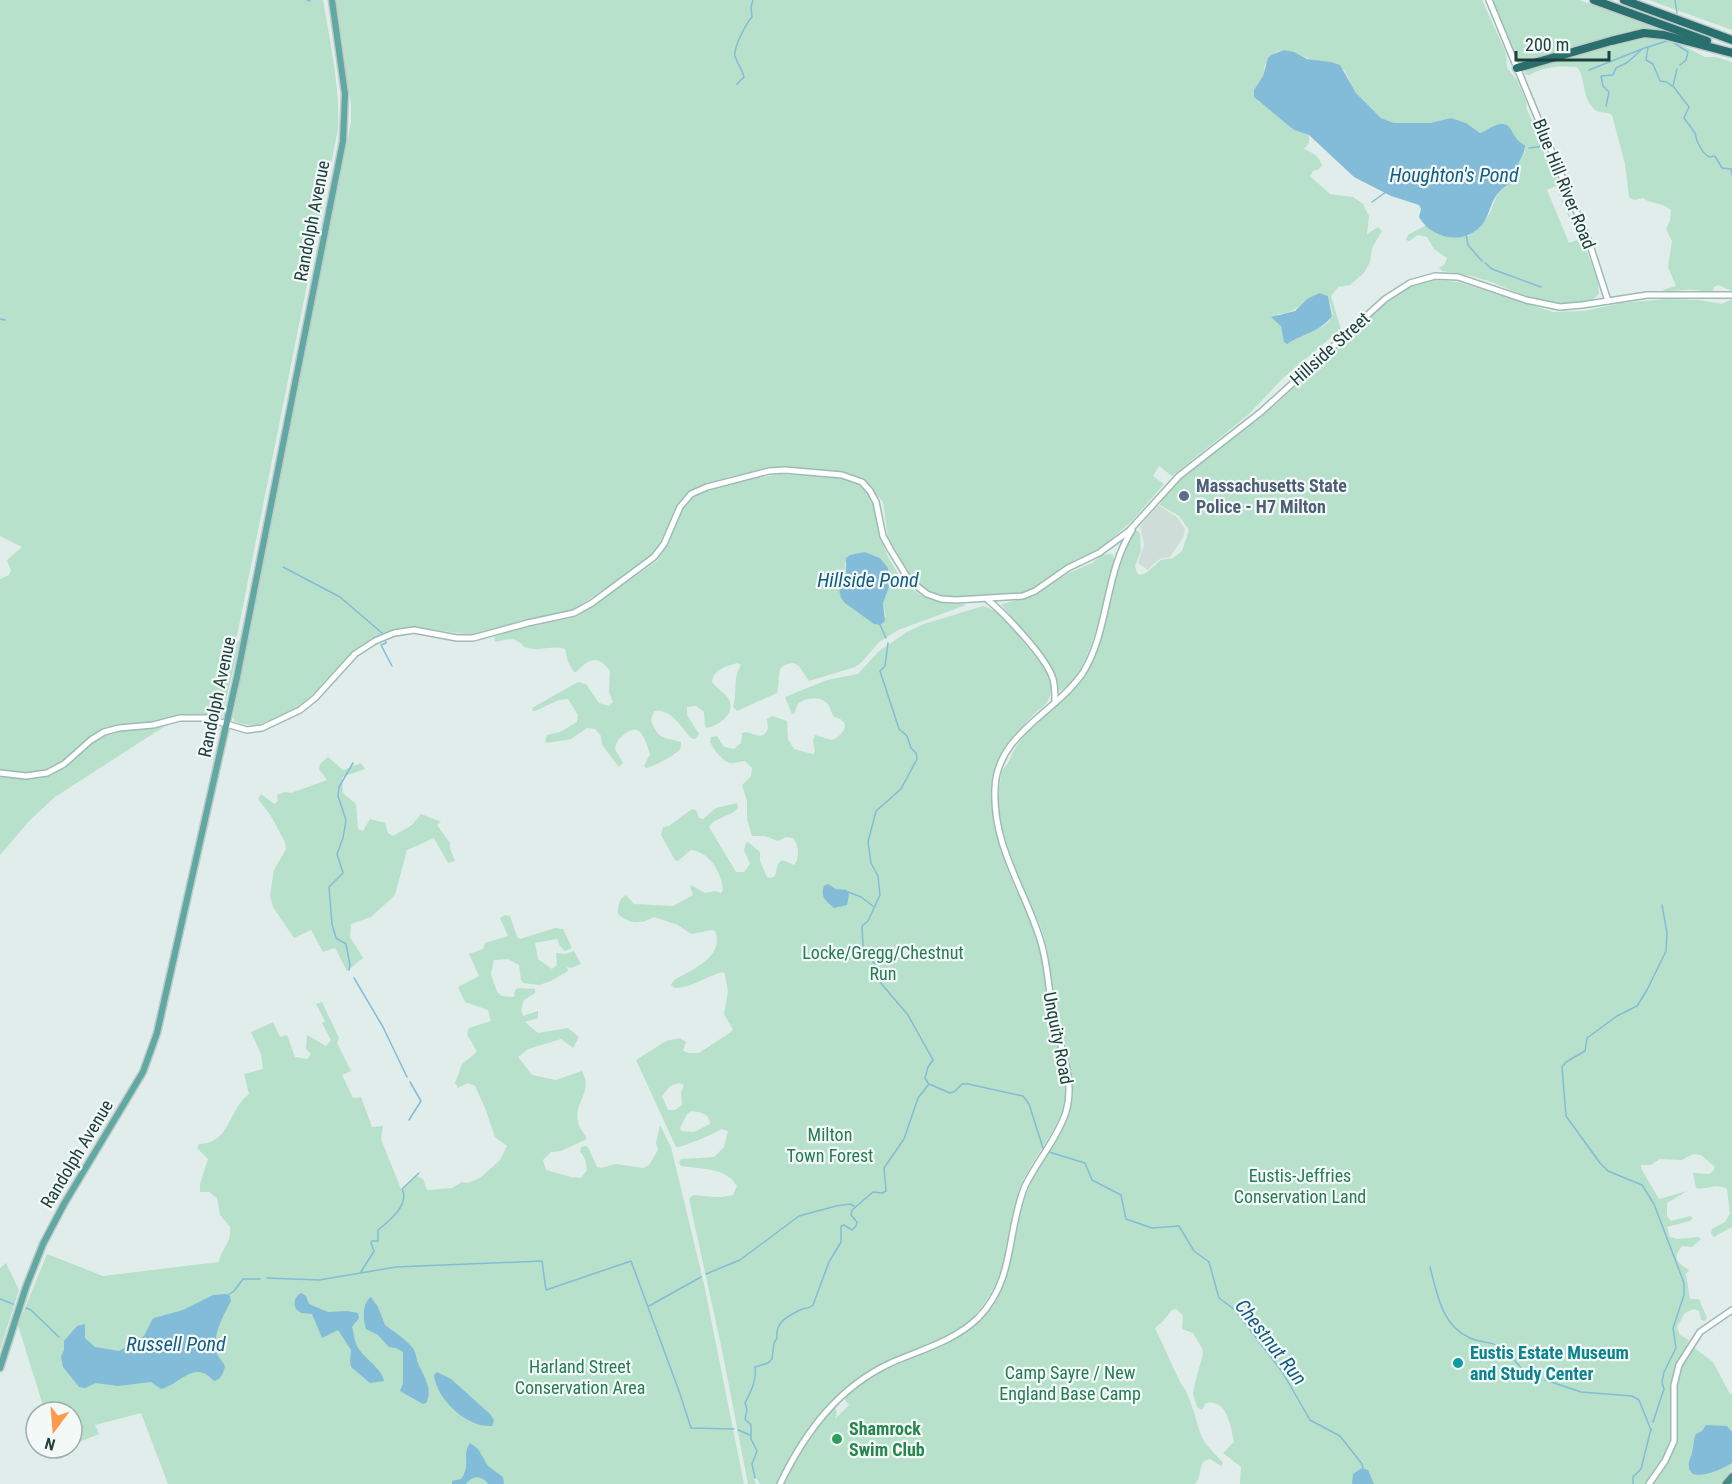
<svg xmlns="http://www.w3.org/2000/svg" width="1732" height="1484" font-family="'Roboto Condensed',sans-serif">
<rect width="100%" height="100%" fill="#e1edea"/>
<polygon fill="#cfddd9" points="1158,505 1177,517 1185,529 1183,538 1170,557 1160,559 1153,564 1148,570 1138,563 1144,545 1140,526"/>
<g fill="#b7e1ca" fill-rule="evenodd">
<path d="M0,0h323c7,42 17,86 15,129l-102,512h4l-20,84c-22,-7 -38,-8 -58,3l-107,69 -25,23 -30,35v-276l9,-4 2,-4 -4,-11 15,-13 -22,-11z"/>
<path d="M336,0h1146l24,53 1,15 10,12 9,21 1,9 17,35v10c14,15 17,36 23,55 2,5 7,11 10,16l-1,4h-2l-18,-44 -9,4 22,53 11,-4 3,3 14,36 2,15c-5,8 -10,9 -19,10 -41,5 -61,-12 -98,-24 -13,-4 -26,-6 -40,-8l-3,-3 6,-4 2,-6 -13,-9 -7,-12 -9,-2 -9,6 -3,-1 2,-5 18,-10 16,11h27l11,-9 10,-14 7,-18 20,-20 1,-11 7,-12v-7c-3,-2 -6,-3 -8,-6 -6,-7 -6,-17 -18,-15 -8,2 -12,7 -19,9l-14,-10 -15,-5 -21,5h-36l-13,-5 -25,-25 -12,-23 -13,-8 -15,-1 -32,-11 -8,2 -11,13 -2,11 -5,8v17l7,4 29,25 15,5v8l-5,6c8,3 16,8 18,16l-3,4 -6,2 -3,5 20,18 23,3 10,7 6,12 -2,18 11,-7 4,4 -10,17 -2,14 -6,11 -14,12 -12,2 -7,9 10,33 -58,49 -35,37 -76,61 -13,-10 -6,10 11,8 -33,38 -29,25 -42,23 -26,18 -12,6 -67,4 -13,-2 -14,-5 -16,-13 -24,-40 -5,-36 -22,-24 -13,-5 -69,-6 -50,10 -39,14 -13,14 -20,44 -16,15 -68,46 -17,5 -31,5 -53,15 -56,-8 -25,3 -20,9 -19,13 -44,47 -14,11 -37,15 -15,-1 -8,-3 -1,-4 118,-595v-18zM1318,293l10,3 5,18c-2,4 -5,9 -9,12 -4,3 -9,2 -14,4 -9,5 -15,12 -26,11l-1,-9 -6,-18c19,0 26,-13 41,-21z"/>
<polygon points="1493,0 1579,0 1672,34 1652,31 1519,64"/>
<polygon points="1649,0 1732,0 1732,30"/>
<path d="M1639,36l31,3 35,18h11l16,5v229l-14,-6 -4,2 -1,4c-8,1 -13,-1 -20,-1 -11,-1 -21,3 -31,0l14,-4 -8,-19 4,-26 -6,-12 4,-8 1,-11c-11,-9 -18,-5 -28,-12l-9,2 -5,-3 -4,-33 -13,-49c-6,-4 -14,-1 -18,-6 -13,-13 -8,-31 -17,-42 -18,-1 -31,-1 -48,8l-5,-1 7,-8 35,-7z"/>
<path d="M1434,280l24,2 95,30 31,-1 37,-8 46,-4 32,1 23,4 10,-5v928l-18,10 -3,-3 1,-5 13,-7 5,-8 -3,-25c-11,-7 -21,2 -31,-1l-3,-15 17,1 4,-4 1,-3 -14,-12 -8,-1 -11,6 -22,-1 -9,6h-10l1,5 17,29 28,-8 -20,12v13l4,5 19,-5 3,2 -3,3 -23,6 3,10 7,2 21,-2 3,2 -9,8 -10,-1c-11,14 -3,17 7,24l-3,4 4,25h9l8,19 -2,3 -4,-1 -2,-9 -5,-2 -9,4 -8,14 3,8 9,5 -18,40 1,48 -2,17 -23,39h-407l1,-17 -18,-14 11,-11c-3,-15 -7,-44 -28,-39l-4,7 -5,-3 -4,-13 1,-7 9,-33 -1,-6 -9,-15 -11,-4 1,-14 -7,-6 -4,1 -9,11 -8,7 26,56c7,5 16,39 19,48 4,13 15,21 23,31l-2,3 -11,-7 -6,2c-6,7 -2,16 -9,23h-412c15,-24 27,-60 52,-77l2,5 -2,7 14,-14 -4,-5c6,-20 76,-44 97,-54 10,-5 21,-11 30,-19 47,-36 36,-87 55,-135 10,-27 32,-49 42,-77 13,-37 -9,-79 -15,-116 -4,-23 -4,-48 -13,-71 -17,-43 -46,-87 -42,-136 0,-5 2,-16 3,-20 2,-5 6,-8 8,-13 14,-35 50,-50 72,-80 31,-43 25,-103 54,-149l4,3 1,18 -6,15 2,7 3,2 6,-2 15,-13 12,-2 9,-7 7,-21 -10,-14 -19,-11c5,-17 33,-37 47,-48 27,-21 56,-39 80,-63 34,-33 67,-67 105,-96 12,-10 26,-15 42,-18z"/>
<path d="M778,474l68,4c34,9 27,36 36,63 5,16 16,36 29,47 11,10 28,15 43,16 5,1 8,-1 12,1l-68,25 -20,13 -16,19 -7,5 -46,14 -10,-15 -5,-3c-22,2 -12,15 -17,30l-40,18 -4,-4c5,-15 -1,-28 8,-42l-4,-2c-12,4 -23,6 -25,19 5,7 14,11 17,18 7,14 -11,26 -22,28l-2,-2 -1,-14 -8,-6 -9,1v8l12,19 -4,5 -4,-1c-10,-11 -20,-30 -37,-27l-3,9c7,20 13,17 30,22 0,4 1,6 -3,9 -4,5 -26,16 -32,17l-2,-2 6,-12c-4,-12 -9,-33 -24,-21 -6,5 -10,8 -11,16l8,14 -4,4 -17,-22 -1,-9 -6,-7 -8,-1 -16,11 -24,4 -2,-2 2,-6 13,-3 17,-10 1,-7 -10,-16 -9,1 -24,11h-2l-1,-3 46,-26 8,2 13,19 10,3 4,-4 -4,-10 1,-21c-13,-18 -22,-11 -34,1h-2l-6,-10 -3,-13c-9,-3 -16,-1 -26,0 -4,1 -10,-1 -15,-2 -9,-12 -18,-7 -29,-5l-1,-5 17,-6 65,-14 81,-56 9,-15 16,-36 10,-12 12,-6 23,-7zM865,552l15,6 8,10 1,19 -6,16 3,14 -18,2c-11,-10 -25,-14 -29,-29l7,-14 -1,-14z"/>
<path d="M1110,554l3,1 1,5c-9,31 -23,118 -54,131 -5,-5 -5,-18 -10,-25l-49,-62 33,-8 33,-22 25,-11 10,-8z"/>
<path d="M983,606c19,5 32,24 43,39 7,9 18,19 22,29 4,8 4,20 0,26 -3,7 -10,10 -15,15 -19,20 -41,43 -42,72 -2,32 12,74 25,103 8,17 18,35 23,54 7,25 5,53 12,79 7,25 18,50 14,77 -6,31 -35,60 -46,90 -1,6 -1,11 -2,16 -11,40 -10,70 -38,104 -23,29 -58,36 -91,51 -54,24 -87,71 -112,123h-16l-4,-6 -2,1 2,5h-8l-26,-134 -33,-151 4,-4c15,1 26,4 40,0l4,-9c-11,-19 -37,-17 -56,-20l-2,-4 2,-3 33,-2 10,-10 4,-16 -6,-2c-10,5 -37,18 -46,18l-40,-87 30,-19 14,-3 6,4 -3,9 6,2h10l32,-21 2,-3 -9,-15 4,-22 -3,-18 -2,-2c-17,4 -31,16 -48,16l-4,-3 3,-5c18,-10 51,-23 41,-49l-3,-1 -21,4 -13,-9 -24,-8c-14,8 -24,7 -36,-3 -1,-6 1,-16 8,-19l8,9 39,2 20,-11 -3,-9 1,-1 14,8 9,-2 7,2 2,-3c-2,-18 -12,-37 -32,-40l-13,11 -3,-1 -14,-25 2,-8 6,-1 23,-17 4,1 3,8 4,1 13,-11 21,-5 1,5c-9,10 -22,8 -29,19l27,45h8l6,-8 -6,-14 2,-7 2,-1 12,10v9l7,16 5,1 3,-2 3,-12 4,-4 12,5c6,-7 5,-20 -1,-27l-7,-1 -8,4 -13,-5h-13l-5,-17v-18l-5,-16 9,-9 1,-8 -7,-7c-4,0 -10,3 -15,2 -7,-1 -17,-15 -20,-21l1,-5 6,-1 7,11 10,2 7,-6 1,-10c8,-3 13,5 22,2l4,-6 -1,-10 5,-3 15,5 1,18 6,10 19,5 2,-2 -2,-11 2,-6 17,5c13,-6 20,-19 2,-23 -3,-4 -3,-9 -7,-14 -7,-7 -21,-5 -29,0l-4,11h-2l-7,-17 42,-17 31,-6 21,-23 28,-19 17,-8zM679,1083l5,2 -3,8 1,12 -7,5h-7l-6,-14 8,-10zM691,1111c9,1 19,2 19,13l-16,8 -13,-1 -1,-3 7,-14z"/>
<polygon points="328,757 343,770 361,763 365,769 342,777 343,793 356,804 358,829 363,831 370,819 385,823 388,833 393,836 412,825 421,814 441,822 437,825 450,843 450,849 455,861 448,863 434,838 407,850 395,895 371,917 351,924 350,937 363,958 347,971 335,948 323,952 311,930 294,938 273,907 270,895 274,870 286,849 285,842 271,816 258,799 261,794 274,804 278,801 277,795 285,792 291,793 327,780 319,769 320,764"/>
<path d="M505,915l5,1 7,21 3,2 35,-11 8,1 9,19 -7,3 -5,-5 -3,-7 -22,4 3,16 14,10 5,-4 -1,-12 9,1 9,-3 7,13 -10,4 -4,-1 1,4 -17,10 -12,4 -16,-2 -2,-3 -2,-15 -11,-6 -14,1 -3,14 6,18 5,4 12,1 1,-7 3,-2 17,1v4l-11,7 -3,10 2,6 15,-5v7l-13,4 13,11 30,-5 11,9 -6,11 -12,-9 -33,10 -10,8 14,18 24,5 26,-9c12,22 -9,31 -4,51 1,6 7,12 9,17l-26,12 -10,1 -8,8 3,10 25,7 10,1 6,-8 -2,-11 -5,-8 1,-4 4,-1 3,1 9,20 4,1 15,-4 27,4 6,-3 9,-15 -2,-7 4,-18 11,22 33,137 40,200h-576l-27,-71 -46,12 4,9 -27,11v-33h-27l-27,-87 29,-71 56,22 116,-14c2,-14 13,-18 11,-35l-10,-12 -3,-17 -8,-6h-9v-8l8,-25 -11,-11 2,-4c32,-1 28,-33 50,-50l-5,-20 19,-5 -2,-15 -10,-22 22,-10 7,15 7,-2 8,22 12,2 4,-5 -5,-5 1,-14 19,11 5,-6 -9,-17 3,-2 -9,-17 6,-2 17,36 -2,5 14,28 -9,4 11,23 8,-1 11,30 11,-1 -2,13 20,50h2l14,-13 6,3 4,11 25,-2 10,-6 6,1 12,-5 20,-18 7,-14 -12,-9 -10,-29 -10,-22 -7,-3 -10,5 -3,-5 7,-19 15,-12 -10,-18 2,-6 22,-7 -3,-11 -23,-8 -7,-15 21,-11 -10,-22 14,-5 2,-6 23,-7 -8,-18z"/>
<polygon points="6,1263 19,1290 0,1350 0,1268"/>
<polygon points="1693,1347 1713,1362 1730,1394 1732,1394 1732,1470 1720,1484 1653,1484 1669,1460 1676,1442 1678,1378 1682,1367"/>
</g>
<g fill="#83bcd8">
<path d="M1284,50l10,2 13,7 24,3 9,3 16,28 25,25 13,5h36l21,-5 15,5 14,10c7,-2 11,-7 19,-9 12,-2 12,8 18,15 0,1 7,6 8,6 0,8 -3,11 -6,17 -1,5 -1,10 -3,14 -5,8 -15,12 -20,20 -7,10 -7,23 -17,32 -18,17 -48,10 -60,-11l2,-8 -2,-4 -28,-9 -37,-19 -45,-42 -15,-5 -40,-33v-7l9,-14 5,-18 3,-3z"/>
<path d="M1319,293l9,3 4,20c-10,15 -30,18 -45,28l-3,-2 -3,-16 -10,-9 24,-6 12,-12z"/>
<polygon points="865,552 880,558 888,568 889,587 883,603 885,621 880,625 874,624 845,603 841,598 839,590 846,576 846,558 850,555"/>
<path d="M828,884l8,5 11,1 2,5 -2,10 -13,3c-8,-7 -14,-11 -10,-22z"/>
<path d="M301,1293l5,3 3,8 19,8 19,-1 11,2 1,5 -7,9c2,6 2,14 5,19 7,13 25,22 27,35l-14,2 -19,-16 -1,-6 1,-11 -13,-20 -16,8 -10,-24 -11,-1 -5,-4c-3,-6 -1,-13 5,-16z"/>
<path d="M226,1294l4,2 1,5c-7,14 -20,35 -14,53 2,4 6,8 8,12 -1,6 -4,14 -11,15 -21,-22 -32,3 -53,8l-10,-7 -33,4 -22,-3 -11,5 -6,-1 -16,-20 -2,-10 3,-7v-9l13,-15 8,-2v14l10,9 24,4 25,-15 8,-16 2,-2 29,-8 30,-15z"/>
<path d="M371,1297l7,10 7,18c9,7 18,12 26,21 5,5 5,11 7,17 5,13 16,26 8,40l-3,1 -23,-13 3,-8v-31l-7,-4 -7,-1 -11,-12 -12,-6c-3,-10 -4,-26 5,-32z"/>
<path d="M437,1372l14,7 39,35 4,6 -2,6c-25,2 -55,-26 -58,-51z"/>
<path d="M1706,1425l21,1 5,6v31c-9,6 -42,21 -43,4 -1,-5 2,-10 3,-14 2,-7 1,-13 4,-19l6,-3z"/>
<path d="M470,1443l8,6 10,17 15,11 1,7h-16c-6,-9 -16,-9 -22,0h-14v-3l9,-2c11,-14 0,-23 9,-36z"/>
<polygon points="1362,1468 1368,1470 1374,1484 1352,1484 1353,1474"/>
</g>
<g fill="none" stroke-linecap="round" stroke-linejoin="round">
<g stroke="#83bcd8" stroke-width="1.5">
<polyline points="307,0 310,1"/>
<polyline points="1675,0 1677,13"/>
<polyline points="1667,41 1648,47 1646,60 1653,64 1660,81 1667,82 1672,86"/>
<polyline points="1674,43 1688,52 1686,60 1680,65"/>
<polyline points="1677,69 1673,86 1689,107 1684,118 1695,133 1697,141 1703,152 1709,157 1715,156 1722,168 1731,169 1732,175"/>
<polyline points="1589,70 1647,47"/>
<path d="M737,84l7,-7c-2,-8 -7,-14 -9,-21 -2,-8 12,-34 17,-39l-1,-10 2,-7"/>
<polyline points="1606,106 1609,92 1603,86 1601,76 1613,75 1616,68 1628,62 1642,49"/>
<polyline points="1529,148 1544,146"/>
<polyline points="1372,202 1386,192"/>
<polyline points="1466,234 1468,245 1482,261"/>
<polyline points="1485,263 1492,269 1541,287"/>
<polyline points="0,319 5,320"/>
<polyline points="283,567 340,597 382,633"/>
<polyline points="880,625 886,638"/>
<polyline points="385,640 386,643 381,645 392,666"/>
<polyline points="888,643 885,666 880,671 899,729 907,736 911,748 916,753 917,759 901,789 876,811 868,842 871,863 878,876 880,895 868,921 862,926 863,946 877,968 879,981 908,1015 933,1060 928,1067 925,1078 928,1083"/>
<polyline points="848,892 861,897 873,906"/>
<polyline points="349,970 350,965 346,944 336,938 332,924 329,887 343,873 337,854 343,838 346,820 338,796 339,787 353,763"/>
<polyline points="354,978 383,1027 407,1077"/>
<polyline points="929,1084 950,1093 954,1092 962,1084 968,1084 1023,1096 1029,1104 1043,1148"/>
<polyline points="409,1120 421,1101 410,1082"/>
<polyline points="1049,1152 1085,1163 1092,1180 1121,1195 1126,1219 1152,1228 1179,1226 1194,1251 1209,1262 1219,1298 1235,1310 1283,1373 1310,1420 1340,1436 1362,1464 1363,1468"/>
<path d="M1430,1267c7,27 12,59 40,71 10,5 23,3 32,10 14,10 20,28 39,32"/>
<path d="M361,1272l13,-21 -3,-8 1,-2h6v-11c11,-9 32,-25 24,-41l17,-16"/>
<polyline points="706,1274 740,1260 799,1216 836,1206 850,1204 854,1206"/>
<polyline points="267,1278 319,1280 396,1267 542,1261 546,1290 631,1261 679,1391 691,1428 734,1429"/>
<polyline points="228,1295 234,1291 243,1279 260,1279"/>
<polyline points="0,1299 13,1304"/>
<polyline points="649,1306 701,1277"/>
<polyline points="26,1308 31,1310 59,1337"/>
<polyline points="1545,1380 1581,1392 1632,1396 1639,1400 1651,1430"/>
<polyline points="1653,1422 1664,1389 1662,1382 1664,1372 1676,1348 1673,1328 1684,1295 1684,1283 1654,1204 1642,1185 1608,1171 1600,1163 1566,1116 1562,1067 1566,1062 1585,1051 1587,1038 1617,1016 1637,1006 1647,990 1666,951 1667,933 1662,905"/>
<polyline points="738,1430 750,1435"/>
<path d="M755,1478l-3,-14 5,-13 -6,-12v-14l-6,-6 2,-9 -2,-7c6,-12 12,-23 10,-36l13,-4 4,-4 2,-16 3,-5c-2,-16 11,-22 23,-28 5,-3 8,0 13,-5l16,-43 12,-20v-16l3,-1 8,5 4,-4 1,-4 -6,-7 1,-5 21,-18 9,1 4,-2 -2,-23 20,-29 14,-41 11,-14"/>
<polyline points="1633,1484 1633,1477 1641,1469 1651,1429"/>
</g>
<defs>
<g id="secondary">
<polyline points="1489,0 1589,242 1608,301"/>
<path d="M988,600c17,14 59,58 65,79 2,7 2,15 2,23"/>
<polyline points="0,773 26,776 47,773 64,764 91,740 104,732 119,728 153,725 180,718 206,718 247,730 262,728 300,710 315,698 355,654 375,641 394,633 414,630 457,638 473,638 528,623 574,613 592,603 654,557 664,544 680,507 691,494 707,487 769,471 785,470 842,475 862,482 870,491 876,502 883,536 890,549 909,580 927,594 941,599 956,600 1023,596 1035,591 1068,568 1099,553 1129,531 1179,476 1261,412 1385,299 1410,283 1435,276 1458,277 1526,300 1560,307 1582,305 1647,295 1732,295"/>
<path d="M780,1484c25,-52 59,-98 113,-122 30,-13 61,-21 85,-44 38,-39 28,-86 47,-132 12,-25 32,-47 41,-74 9,-31 -4,-60 -11,-89 -7,-28 -6,-57 -15,-84 -16,-51 -48,-94 -45,-151 2,-54 60,-75 87,-114 27,-41 22,-100 50,-144"/>
<polyline points="1649,1484 1665,1461 1674,1441 1674,1385 1679,1365 1700,1332 1732,1310"/>
</g>
<polyline id="primary" points="0,1368 26,1287 43,1244 64,1204 143,1072 157,1033 237,677 343,141 345,94 332,0"/>
<polyline id="trunk" points="1726,1484 1732,1477"/>
<g id="motorway">
<polyline points="1594,0 1707,41"/>
<polyline points="1624,0 1732,40"/>
<polyline points="1517,68 1611,41 1644,33 1664,35 1732,53"/>
</g>
</defs>
<use href="#secondary" stroke="#9ebab5" stroke-width="8"/>
<use href="#primary" stroke="#c0cac9" stroke-width="9"/>
<use href="#trunk" stroke="#c0cac9" stroke-width="10"/>
<use href="#motorway" stroke="#c0cac9" stroke-width="11"/>
<use href="#secondary" stroke="#fff" stroke-width="5"/>
<use href="#primary" stroke="#60a8a2" stroke-width="6"/>
<use href="#trunk" stroke="#448c88" stroke-width="7"/>
<use href="#motorway" stroke="#286f6d" stroke-width="8"/>
</g>
<circle fill="#5c6f8a" stroke="#f2f9f7" stroke-width="2" cx="1184" cy="496" r="6"/>
<circle fill="#0f9aa8" stroke="#f2f9f7" stroke-width="2" cx="1458" cy="1363" r="6"/>
<circle fill="#2e9e5b" stroke="#f2f9f7" stroke-width="2" cx="837" cy="1439" r="6"/>
<g text-anchor="middle" stroke-width="4.5" stroke-linejoin="round" paint-order="stroke">
<g font-size="18" fill="#1f403d" stroke="#f2f9f7">
<text transform="translate(1564 184) rotate(68)" y="6">Blue Hill River Road</text>
<text transform="translate(312 221) rotate(-79)" y="6">Randolph Avenue</text>
<text transform="translate(1330 349) rotate(-42)" y="6">Hillside Street</text>
<text transform="translate(217 697) rotate(-78)" y="6">Randolph Avenue</text>
<text transform="translate(1058 1038) rotate(79)" y="6">Unquity Road</text>
<text transform="translate(77 1154) rotate(-59)" y="6">Randolph Avenue</text>
</g>
<g font-size="18" font-weight="bold" fill="#4e5e75" stroke="#f2f9f7" text-anchor="start">
<text x="1196" y="492">Massachusetts State<tspan x="1196" dy="21">Police - H7 Milton</tspan></text>
</g>
<g font-size="18" fill="#257b56" stroke="#f2f9f7">
<text x="883" y="959">Locke/Gregg/Chestnut<tspan x="883" dy="21">Run</tspan></text>
<text x="830" y="1141">Milton<tspan x="830" dy="21">Town Forest</tspan></text>
<text x="1300" y="1182">Eustis-Jeffries<tspan x="1300" dy="21">Conservation Land</tspan></text>
<text x="580" y="1373">Harland Street<tspan x="580" dy="21">Conservation Area</tspan></text>
<text x="1070" y="1379">Camp Sayre / New<tspan x="1070" dy="21">England Base Camp</tspan></text>
</g>
<g font-size="18" font-weight="bold" fill="#0d838f" stroke="#f2f9f7" text-anchor="start">
<text x="1470" y="1359">Eustis Estate Museum<tspan x="1470" dy="21">and Study Center</tspan></text>
</g>
<g font-size="18" font-weight="bold" fill="#27864d" stroke="#f2f9f7" text-anchor="start">
<text x="849" y="1435">Shamrock<tspan x="849" dy="21">Swim Club</tspan></text>
</g>
<g font-size="20" font-style="italic" fill="#135b82" stroke="#f2f9f7">
<text x="1454" y="182">Houghton's Pond</text>
<text x="868" y="587">Hillside Pond</text>
<text transform="translate(1271 1342) rotate(52)" y="7">Chestnut Run</text>
<text x="176" y="1351">Russell Pond</text>
</g>
</g>
<g transform="translate(54 1430) rotate(196)"><circle r="28" fill="#f2f9f7" stroke="#9eafad" stroke-width="1.5"/>
<path d="M0-4.5L10 22L0 15L-10 22Z" fill="#ff994d"/>
<text y="-9" font-size="16" font-weight="bold" text-anchor="middle" fill="#1f403d">N</text>
</g>
<path d="M1516 51v9h93v-9" fill="none" stroke="#1f403d" stroke-width="3"/>
<text x="1525" y="51" font-size="18" fill="#1f403d" stroke="#f2f9f7" stroke-width="4.5" paint-order="stroke">200 m</text>
</svg>
